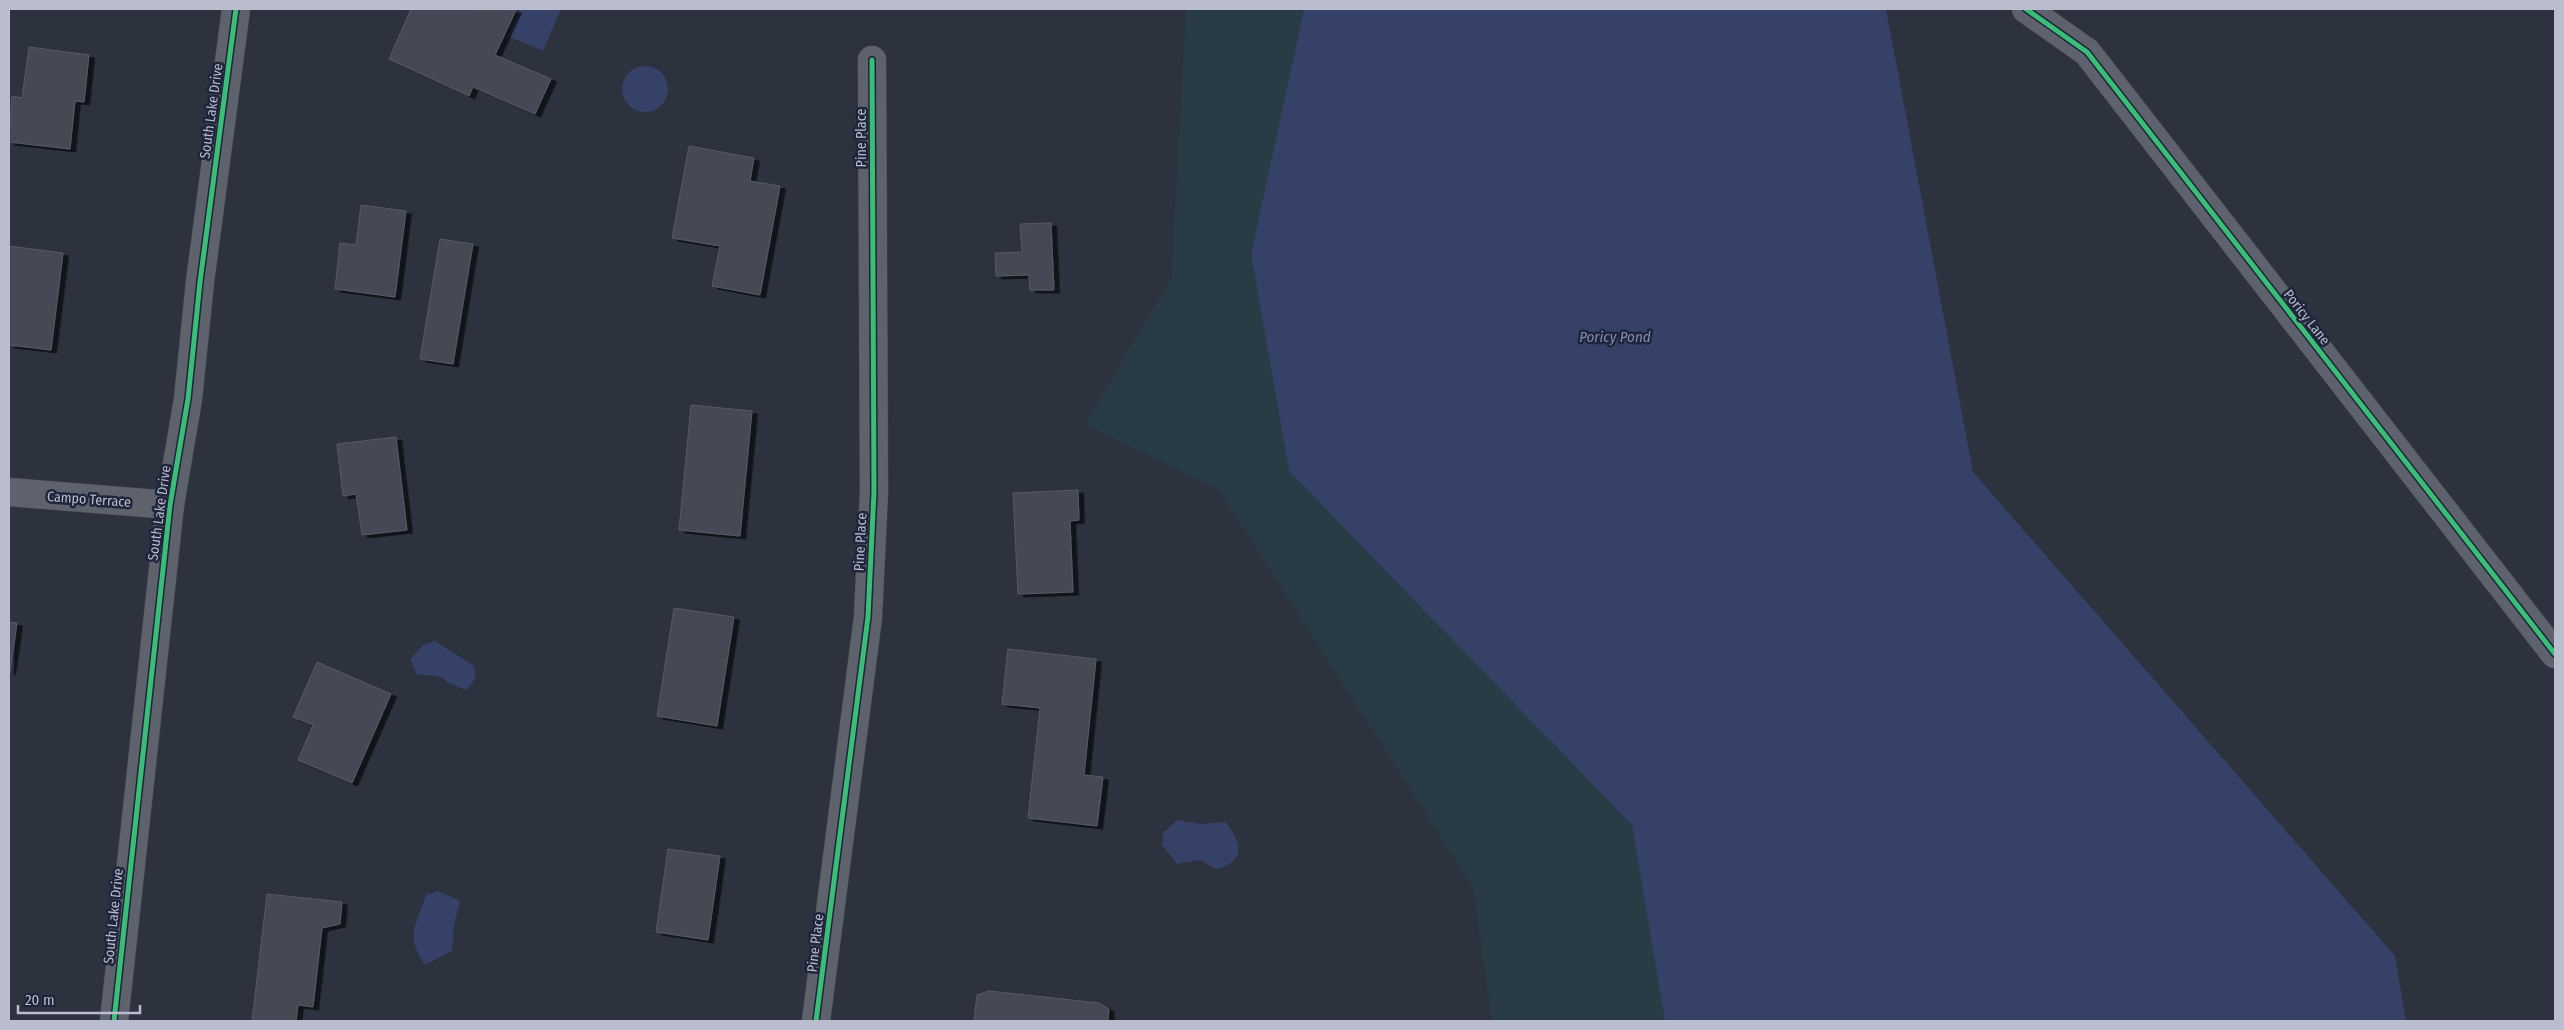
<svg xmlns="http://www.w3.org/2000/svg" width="2564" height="1030" font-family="'Fira Sans Condensed',sans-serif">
<defs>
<filter id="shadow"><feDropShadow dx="5.5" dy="3" stdDeviation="0" flood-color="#0009"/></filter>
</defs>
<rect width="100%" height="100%" fill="#2d323f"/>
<polygon fill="#293c46" points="1186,9 1304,9 1251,254 1289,471 1632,825 1665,1021 1492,1021 1473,887 1219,490 1085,424 1171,280"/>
<g fill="#364168">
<polygon points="520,9 561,9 543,51 508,36"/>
<polygon points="1304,9 1886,9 1973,472 2395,956 2406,1021 1665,1021 1632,825 1289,471 1251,254"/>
<circle cx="645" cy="89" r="23"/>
<polygon points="435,641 474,666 475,679 466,690 448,683 442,677 417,674 410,660 423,645"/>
<path d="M1177,820l24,4 24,-2c17,20 22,40 -9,47l-16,-9 -23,4 -15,-19 1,-12z"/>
<path d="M438,891l22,10 -6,24 -2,26 -27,14c-20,-29 -9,-40 1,-70z"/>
</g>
<g fill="#454954" stroke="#565a66" filter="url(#shadow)">
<polygon points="411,9 516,10 495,55 551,79 535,114 473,87 469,96 389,59"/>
<polygon points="29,47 89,55 84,102 75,101 70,149 9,142 12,96 22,98"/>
<polygon points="689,146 754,158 750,181 780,186 760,295 712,286 720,246 672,238"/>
<polygon points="361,205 406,211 395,297 335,289 340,243 356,245"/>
<polygon points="1051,223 1054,290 1030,290 1029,275 996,276 995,253 1022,252 1020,224"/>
<polygon points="440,239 473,244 453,364 420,359"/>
<polygon points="9,246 63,253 51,350 9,345"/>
<polygon points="691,405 752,411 740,536 679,530"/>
<polygon points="396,437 407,530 362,535 356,494 343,496 337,444"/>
<polygon points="1078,490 1079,520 1070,521 1073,592 1018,594 1013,493"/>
<polygon points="674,608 734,617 717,726 657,716"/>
<polygon points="9,622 17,623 10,672 9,672"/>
<polygon points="1008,649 1096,659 1084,775 1103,777 1097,826 1028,818 1040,708 1002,704"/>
<polygon points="317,662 391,694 352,783 298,760 313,725 293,717"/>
<polygon points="668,849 720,856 708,940 656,932"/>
<polygon points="267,894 342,902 340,924 322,928 313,1007 298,1005 296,1021 252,1021"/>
<polygon points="989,991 1099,1003 1109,1009 1108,1021 974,1021 977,995"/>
</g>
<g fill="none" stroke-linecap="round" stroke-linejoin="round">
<defs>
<g id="minor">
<polyline points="2026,9 2087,52 2555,654"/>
<polyline points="9,492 170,505"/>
<polyline points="114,1021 170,505 188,399 200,282 236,9"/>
<polyline points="816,1021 868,617 874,492 872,60"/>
</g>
</defs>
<use href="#minor" stroke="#4a4e58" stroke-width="29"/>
<use href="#minor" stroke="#5e626c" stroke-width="28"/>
<defs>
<g id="cycleway">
<polyline points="2026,9 2087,52 2555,654"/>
<polyline points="114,1021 170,505 188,399 200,282 236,9"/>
<polyline points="816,1021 868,617 874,492 872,60"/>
</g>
</defs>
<use href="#cycleway" stroke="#1f253b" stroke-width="8"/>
<use href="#cycleway" stroke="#3abd76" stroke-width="5"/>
</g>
<g text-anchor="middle" stroke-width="5" stroke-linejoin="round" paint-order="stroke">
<g font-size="14" fill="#b9bdce" stroke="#1f253b">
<text transform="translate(211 111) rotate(-82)" y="5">South Lake Drive</text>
<text transform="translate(861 138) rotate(-90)" y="5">Pine Place</text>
<text transform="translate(2307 317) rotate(52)" y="5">Poricy Lane</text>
<text transform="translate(89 499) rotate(4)" y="5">Campo Terrace</text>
<text transform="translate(159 513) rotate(-82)" y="5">South Lake Drive</text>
<text transform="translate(860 542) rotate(-87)" y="5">Pine Place</text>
<text transform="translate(113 916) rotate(-84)" y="5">South Lake Drive</text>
<text transform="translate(815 943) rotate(-83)" y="5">Pine Place</text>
</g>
<g font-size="15" font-style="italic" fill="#7e8cb7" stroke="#1f253b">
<text x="1615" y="342">Poricy Pond</text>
</g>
</g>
<rect width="2564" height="1030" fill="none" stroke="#b9bdce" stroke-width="20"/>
<path d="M18 1005v8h122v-8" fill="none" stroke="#b9bdce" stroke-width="2.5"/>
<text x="25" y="1005" font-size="15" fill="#b9bdce" stroke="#1f253b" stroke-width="4" paint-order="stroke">20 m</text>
</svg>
